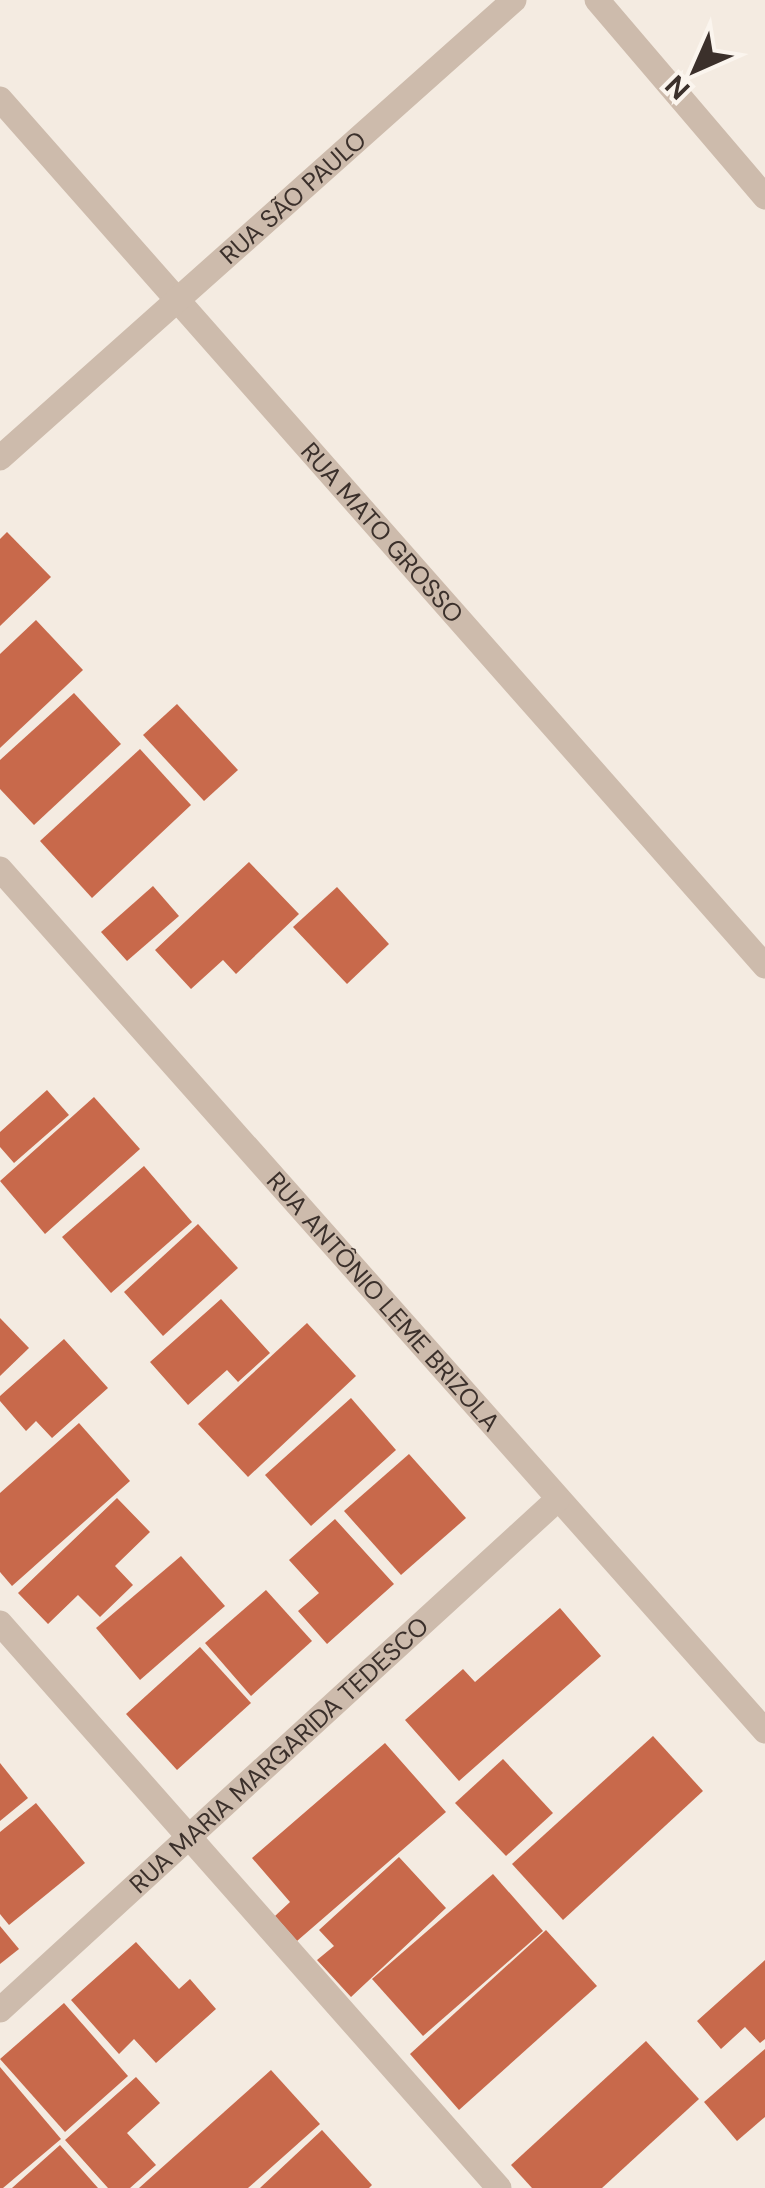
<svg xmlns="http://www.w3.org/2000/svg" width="765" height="2188" font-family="'DM Sans',sans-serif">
<rect width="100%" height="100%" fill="#f4ebe1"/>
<g fill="#c8694b">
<polygon points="7,532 51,577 0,626 0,539"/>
<polygon points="36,620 83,670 0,748 0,654"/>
<polygon points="74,693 121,744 34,825 0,789 0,760"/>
<polygon points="177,704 238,770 204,801 143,735"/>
<polygon points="140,749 191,805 92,898 40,841"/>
<polygon points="249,862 299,914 236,974 223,960 191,989 155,950"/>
<polygon points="153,886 179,916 127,961 101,932"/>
<polygon points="337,887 389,944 347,984 293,927"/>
<polygon points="47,1090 69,1115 14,1163 0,1147 0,1132"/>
<polygon points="94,1097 140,1149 45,1234 0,1181"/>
<polygon points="144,1166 192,1222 111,1293 62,1237"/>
<polygon points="198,1224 238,1268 163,1336 124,1292"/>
<polygon points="221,1299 270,1353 238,1382 227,1370 188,1405 150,1362"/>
<polygon points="0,1318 29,1348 0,1376"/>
<polygon points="307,1323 356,1376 248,1477 198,1424"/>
<polygon points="64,1339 108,1388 52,1438 36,1421 26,1431 0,1401 0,1396"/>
<polygon points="351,1398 396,1450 311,1526 265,1475"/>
<polygon points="79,1423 130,1481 12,1586 0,1572 0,1493"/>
<polygon points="409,1454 466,1518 401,1575 344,1511"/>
<polygon points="117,1498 150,1532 115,1566 133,1585 100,1617 78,1595 48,1624 18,1593"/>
<polygon points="335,1519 394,1584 327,1644 298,1611 319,1593 289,1560"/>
<polygon points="181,1556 225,1606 140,1680 96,1628"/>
<polygon points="266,1590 312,1641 251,1696 205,1643"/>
<polygon points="560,1608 601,1656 459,1781 405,1720 463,1669 475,1682"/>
<polygon points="200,1647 251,1703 177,1770 126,1714"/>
<polygon points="653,1736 703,1791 563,1920 512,1864"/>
<polygon points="385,1743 446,1812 297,1941 275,1916 290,1902 252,1858"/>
<polygon points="503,1759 553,1813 506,1856 455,1803"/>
<polygon points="0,1763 28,1798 0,1821"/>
<polygon points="36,1803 85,1863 9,1925 0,1914 0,1832"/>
<polygon points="399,1857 446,1908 351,1997 317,1960 334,1946 319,1930"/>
<polygon points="493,1874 543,1931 423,2036 372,1979"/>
<polygon points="0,1926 19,1949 0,1964"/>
<polygon points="546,1930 597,1986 459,2110 410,2054"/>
<polygon points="136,1942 179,1989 190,1979 216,2009 156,2063 134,2039 119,2054 71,2000"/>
<polygon points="765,1960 765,2039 760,2043 745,2027 721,2049 697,2021"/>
<polygon points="64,2003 128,2076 65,2132 0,2059"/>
<polygon points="646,2041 699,2099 602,2188 532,2188 511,2165"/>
<polygon points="765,2049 765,2117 737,2141 704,2102"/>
<polygon points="0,2067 61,2139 3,2188 0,2188"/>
<polygon points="271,2070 320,2124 248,2188 139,2188"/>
<polygon points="136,2077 160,2103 127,2133 156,2165 130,2188 108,2188 65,2140"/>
<polygon points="322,2130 372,2185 369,2188 260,2188"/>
<polygon points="60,2145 98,2188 12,2188"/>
</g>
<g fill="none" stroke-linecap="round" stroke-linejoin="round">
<g stroke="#cdbbac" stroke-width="25">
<polyline points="597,0 765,197"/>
<path id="s1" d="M0,99l765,867"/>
<path id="s2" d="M0,458l514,-458"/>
<path id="s3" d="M0,869l765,862"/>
<polyline points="0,1623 499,2188"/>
<path id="s4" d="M0,2010l558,-511"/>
</g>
</g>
<g text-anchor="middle" stroke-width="10" stroke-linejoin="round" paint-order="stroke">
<g font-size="25" fill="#3b302b" stroke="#fbf5ee">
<text dy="9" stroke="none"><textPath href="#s2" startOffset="392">RUA SÃO PAULO</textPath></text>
<text dy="9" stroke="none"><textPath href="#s1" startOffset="578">RUA MATO GROSSO</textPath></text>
<text dy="9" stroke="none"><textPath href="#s3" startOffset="578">RUA ANTÔNIO LEME BRIZOLA</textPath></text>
<text dy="9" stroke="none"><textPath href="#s4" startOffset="378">RUA MARIA MARGARIDA TEDESCO</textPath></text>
</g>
</g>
<g transform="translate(695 70) rotate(225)" stroke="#fbf5ee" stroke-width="8" paint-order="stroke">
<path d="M0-8L18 38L0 25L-18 38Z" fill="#3b302b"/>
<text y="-15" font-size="28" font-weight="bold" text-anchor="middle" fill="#3b302b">N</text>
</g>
</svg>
